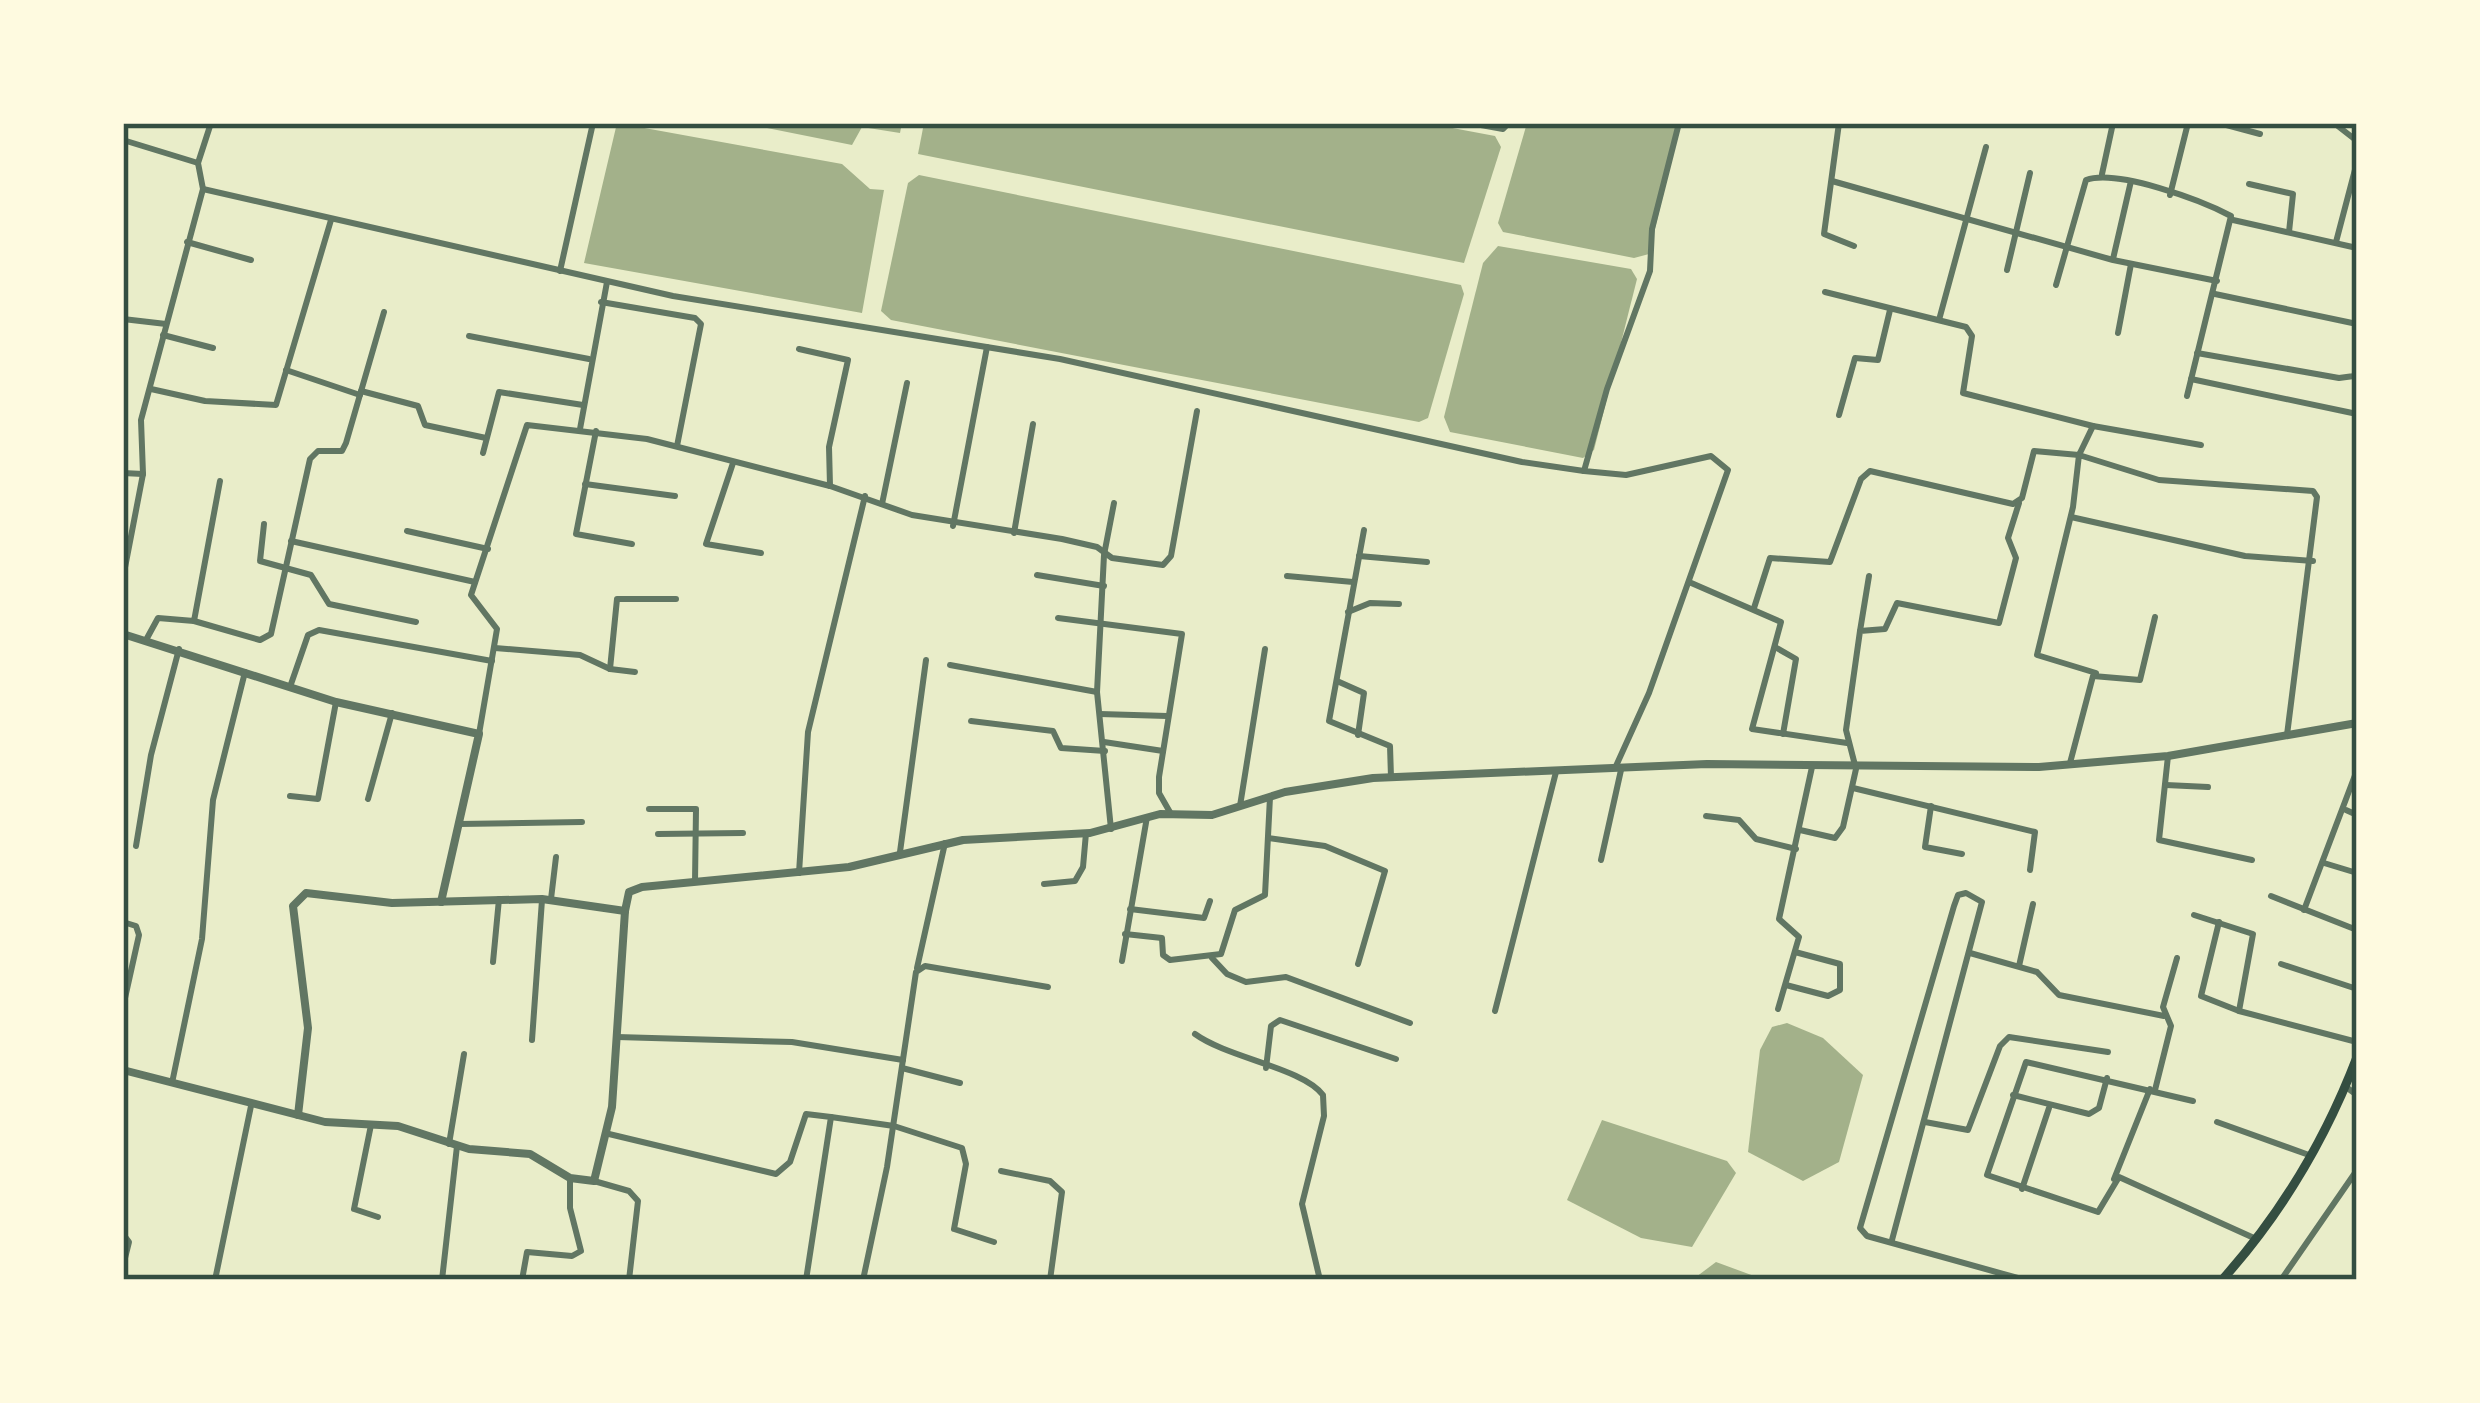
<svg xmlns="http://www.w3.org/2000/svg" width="2480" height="1403" font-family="'PT Sans Narrow',sans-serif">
<rect width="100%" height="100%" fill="#e9edc9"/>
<g fill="#a3b18a">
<polygon points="617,123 842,164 870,189 884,190 862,313 584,263"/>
<polygon points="742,123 902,123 900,133 862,127 852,145"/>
<polygon points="924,123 1426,123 1495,136 1501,147 1464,263 918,154"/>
<polygon points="1527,123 1680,123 1649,254 1634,258 1503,232 1498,223"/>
<polygon points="919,175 1461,285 1464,294 1428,418 1419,422 891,320 881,311 908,183"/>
<polygon points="1498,246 1631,269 1637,279 1594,450 1583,458 1450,432 1444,417 1483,263"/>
<polygon points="1787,1023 1823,1038 1863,1075 1839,1162 1803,1181 1748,1152 1760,1050 1772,1027"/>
<polygon points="1602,1120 1727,1161 1736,1173 1692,1247 1641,1238 1567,1200"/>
<polygon points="1716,1262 1765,1280 1692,1280"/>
</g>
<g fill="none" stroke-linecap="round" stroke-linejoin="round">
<g stroke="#617663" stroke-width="6">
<polyline points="1470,123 1503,129 1509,123"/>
<polyline points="1839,123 1824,234 1854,246"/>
<polyline points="2219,123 2260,134"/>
<polyline points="2334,123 2357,141"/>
<polyline points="123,140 198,163"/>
<polyline points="2102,174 2113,123"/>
<polyline points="1832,181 2113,260 2217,281"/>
<polyline points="2249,184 2293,194 2289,232"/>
<polyline points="203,189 673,296 1060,359 1522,462 1584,471"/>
<polyline points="2170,195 2188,123"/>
<polyline points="2233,220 2357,248"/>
<polyline points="187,242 251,260"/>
<polyline points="2336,242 2357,162"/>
<polyline points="2113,259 2131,181"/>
<polyline points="2007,270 2030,173"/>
<polyline points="560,271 593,123"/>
<path d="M2056,285l30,-105c31,-11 115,20 145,36l-44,180"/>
<polyline points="1825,292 1966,327 1972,336 1963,393 2093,426"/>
<polyline points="2215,294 2357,324"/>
<polyline points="601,302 695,318 701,324 677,446"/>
<polyline points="123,319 166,324"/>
<polyline points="1939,320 1986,147"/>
<polyline points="2118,333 2131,264"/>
<polyline points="163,335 213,348"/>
<polyline points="469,336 589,359"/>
<polyline points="799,349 848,360 829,447 830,486"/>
<polyline points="2197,353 2339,378 2354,376 2357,366"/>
<polyline points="286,370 360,395"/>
<polyline points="2191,379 2357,414"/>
<polyline points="151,389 205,401 276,405 331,220"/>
<polyline points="361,391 418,406 425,425 486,438"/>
<polyline points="1839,415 1855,358 1878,360 1890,310"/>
<polyline points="580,429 607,282"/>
<polyline points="596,431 576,534 632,544"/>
<polyline points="483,453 499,392 583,405"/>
<polyline points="733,463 706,544 761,553"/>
<polyline points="123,473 143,474"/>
<polyline points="585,484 675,496"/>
<polyline points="882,504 907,383"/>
<polyline points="2071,517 2245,556 2313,561"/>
<polyline points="264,524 260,561 311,575 329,604 416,622"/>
<polyline points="953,526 987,347"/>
<polyline points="1364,530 1329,721 1390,746 1391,777"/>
<polyline points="407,531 488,549"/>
<polyline points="1014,533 1033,424"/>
<polyline points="291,541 475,582"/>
<polyline points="1359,556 1427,562"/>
<polyline points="1037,575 1104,586"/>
<polyline points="1287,576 1353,582"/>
<polyline points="123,578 143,474 141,420 203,189 198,163 211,123"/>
<polyline points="1689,582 1781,622 1752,729 1847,743"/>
<polyline points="1754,608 1770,558 1830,562 1861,479 1870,471 2013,504 2022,498 2034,451 2079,455 2093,426 2201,445"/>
<polyline points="1348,612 1370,603 1399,604"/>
<polyline points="1058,618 1182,634 1159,777 1159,793 1171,814"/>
<polyline points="194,621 260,640 271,634 310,459 318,451 342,451 346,443 384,312"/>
<polyline points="1860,631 1869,576"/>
<polyline points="146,640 158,618 194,621 220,481"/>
<polyline points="1775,647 1796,659 1783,734"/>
<polyline points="495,648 580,655 610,669 635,672"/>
<polyline points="950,665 1097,692"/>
<polyline points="610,669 617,599 676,599"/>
<polyline points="2096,673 2037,655 2073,507 2079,455 2159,480 2313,491 2317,497 2287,735"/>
<polyline points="1337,681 1364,693 1358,735"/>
<polyline points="290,687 308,635 319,630 492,661"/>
<polyline points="1100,714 1167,716"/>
<polyline points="971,721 1053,731 1061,748 1105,751"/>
<polyline points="479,734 497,629 471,595 527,425 647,439 830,486 912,515 1062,539 1097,547 1112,558 1163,565 1171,556 1197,411"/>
<polyline points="1104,742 1163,751"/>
<polyline points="2168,756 2159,840 2252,860"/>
<polyline points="2070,763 2093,676 2140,680 2155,617"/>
<polyline points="1616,766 1649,693 1728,470 1711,456 1626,475 1584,471 1607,389 1650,271 1652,229 1679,123"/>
<polyline points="2166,785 2208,787"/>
<polyline points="1853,788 2035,832 2030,870"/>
<polyline points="290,796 318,799 336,702"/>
<polyline points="368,799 392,713"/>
<polyline points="1240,806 1265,649"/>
<polyline points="1931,806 1925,847 1962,854"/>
<polyline points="649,809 696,809 695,882"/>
<polyline points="2346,810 2357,815"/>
<polyline points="1706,816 1739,820 1756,839 1796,849"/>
<polyline points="459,824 582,822"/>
<polyline points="1111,829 1097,692 1104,555 1114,503"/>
<polyline points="1800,830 1835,838 1843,827 1856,769 1846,730 1860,631 1885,629 1897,603 1999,623 2016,558 2008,538 2019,503"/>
<polyline points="658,834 743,833"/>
<polyline points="1268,838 1325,846 1385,871 1358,964"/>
<polyline points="136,846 151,755 179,649"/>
<polyline points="900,852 926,660"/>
<polyline points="1601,860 1621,770"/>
<polyline points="2324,863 2357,873"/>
<polyline points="799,873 808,732 865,496"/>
<polyline points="1044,884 1075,881 1083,867 1086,833"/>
<polyline points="2271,896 2357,930"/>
<polyline points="551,899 556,857"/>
<polyline points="1130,909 1204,918 1210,901"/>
<polyline points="2304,910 2357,770"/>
<polyline points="2194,915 2253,934 2239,1011 2357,1042"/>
<polyline points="123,922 136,926 139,935 123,1007"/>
<polyline points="2219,922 2201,996 2239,1011"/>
<polyline points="1125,934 1162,938 1163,955 1170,960 1221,954 1235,910 1265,895 1270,797"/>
<polyline points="1970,953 2037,972 2059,995 2164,1016"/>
<polyline points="1212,958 1227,974 1246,982 1286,977 1410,1023"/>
<polyline points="1122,961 1147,817"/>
<polyline points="493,962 499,899"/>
<polyline points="2281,964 2357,989"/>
<polyline points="2019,966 2033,904"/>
<polyline points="917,968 945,843"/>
<polyline points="1786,985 1828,996 1840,990 1840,964 1795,952"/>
<polyline points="1778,1009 1799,937 1779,919 1812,767"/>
<polyline points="1495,1011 1556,772"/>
<path d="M1195,1034c33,24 108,34 128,61l1,21 -22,88 18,76"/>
<polyline points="617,1037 792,1042 903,1060"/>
<polyline points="532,1040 542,900"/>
<polyline points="902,1068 960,1083"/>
<polyline points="1266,1068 1271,1026 1280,1020 1396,1059"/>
<polyline points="172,1083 202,939 213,800 245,672"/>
<polyline points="2346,1087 2357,1095"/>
<polyline points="2155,1090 2171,1026 2163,1007 2177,958"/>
<polyline points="2013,1095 2089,1114 2099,1108 2107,1078"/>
<polyline points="2193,1101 2026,1062 1987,1175 2098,1212 2119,1177 2254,1238"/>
<polyline points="831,1117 894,1126 962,1148 966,1164 954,1229 994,1242"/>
<polyline points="1925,1122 1968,1130 2000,1046 2009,1037 2108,1052"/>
<polyline points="2217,1122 2309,1155"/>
<polyline points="371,1125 354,1209 378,1217"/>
<polyline points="609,1134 776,1174 790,1162 806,1114 831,1117 806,1280"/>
<polyline points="449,1144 464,1054"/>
<polyline points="1001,1171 1050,1181 1062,1192 1050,1280"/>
<polyline points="2114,1179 2150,1089"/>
<polyline points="594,1181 629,1191 638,1201 629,1280"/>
<polyline points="2022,1189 2049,1108"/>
<polyline points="123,1234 129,1242 123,1266"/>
<polyline points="1892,1240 1982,902 1966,893 1958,895 1954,906 1860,1228 1867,1236 2025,1280"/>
<polyline points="215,1280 251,1106"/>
<polyline points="442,1280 457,1146"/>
<polyline points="522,1280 527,1252 572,1256 581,1251 570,1208 570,1178"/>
<polyline points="863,1280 887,1167 916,972 925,966 1048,987"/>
<polyline points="2281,1280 2357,1170"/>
</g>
<g stroke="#617663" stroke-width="8">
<polyline points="123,634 336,702 479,734 441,902"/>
<polyline points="123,1070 325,1122 398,1126 469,1149 530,1154 570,1178 594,1181 612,1107 625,911"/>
<polyline points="298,1115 308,1028 293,906 306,893 392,903 542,899 625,911 629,892 642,887 849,867 963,840 1090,833 1160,814 1212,815 1285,792 1373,778 1707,764 2039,767 2168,756 2357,723"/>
</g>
<path stroke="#344e41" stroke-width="9" d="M2222,1280c60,-67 103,-139 135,-223"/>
</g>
<rect width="2480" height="1403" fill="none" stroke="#fefae0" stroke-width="252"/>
<rect x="126" y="126" width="2228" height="1151" fill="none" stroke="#344e41" stroke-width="4.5"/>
</svg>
